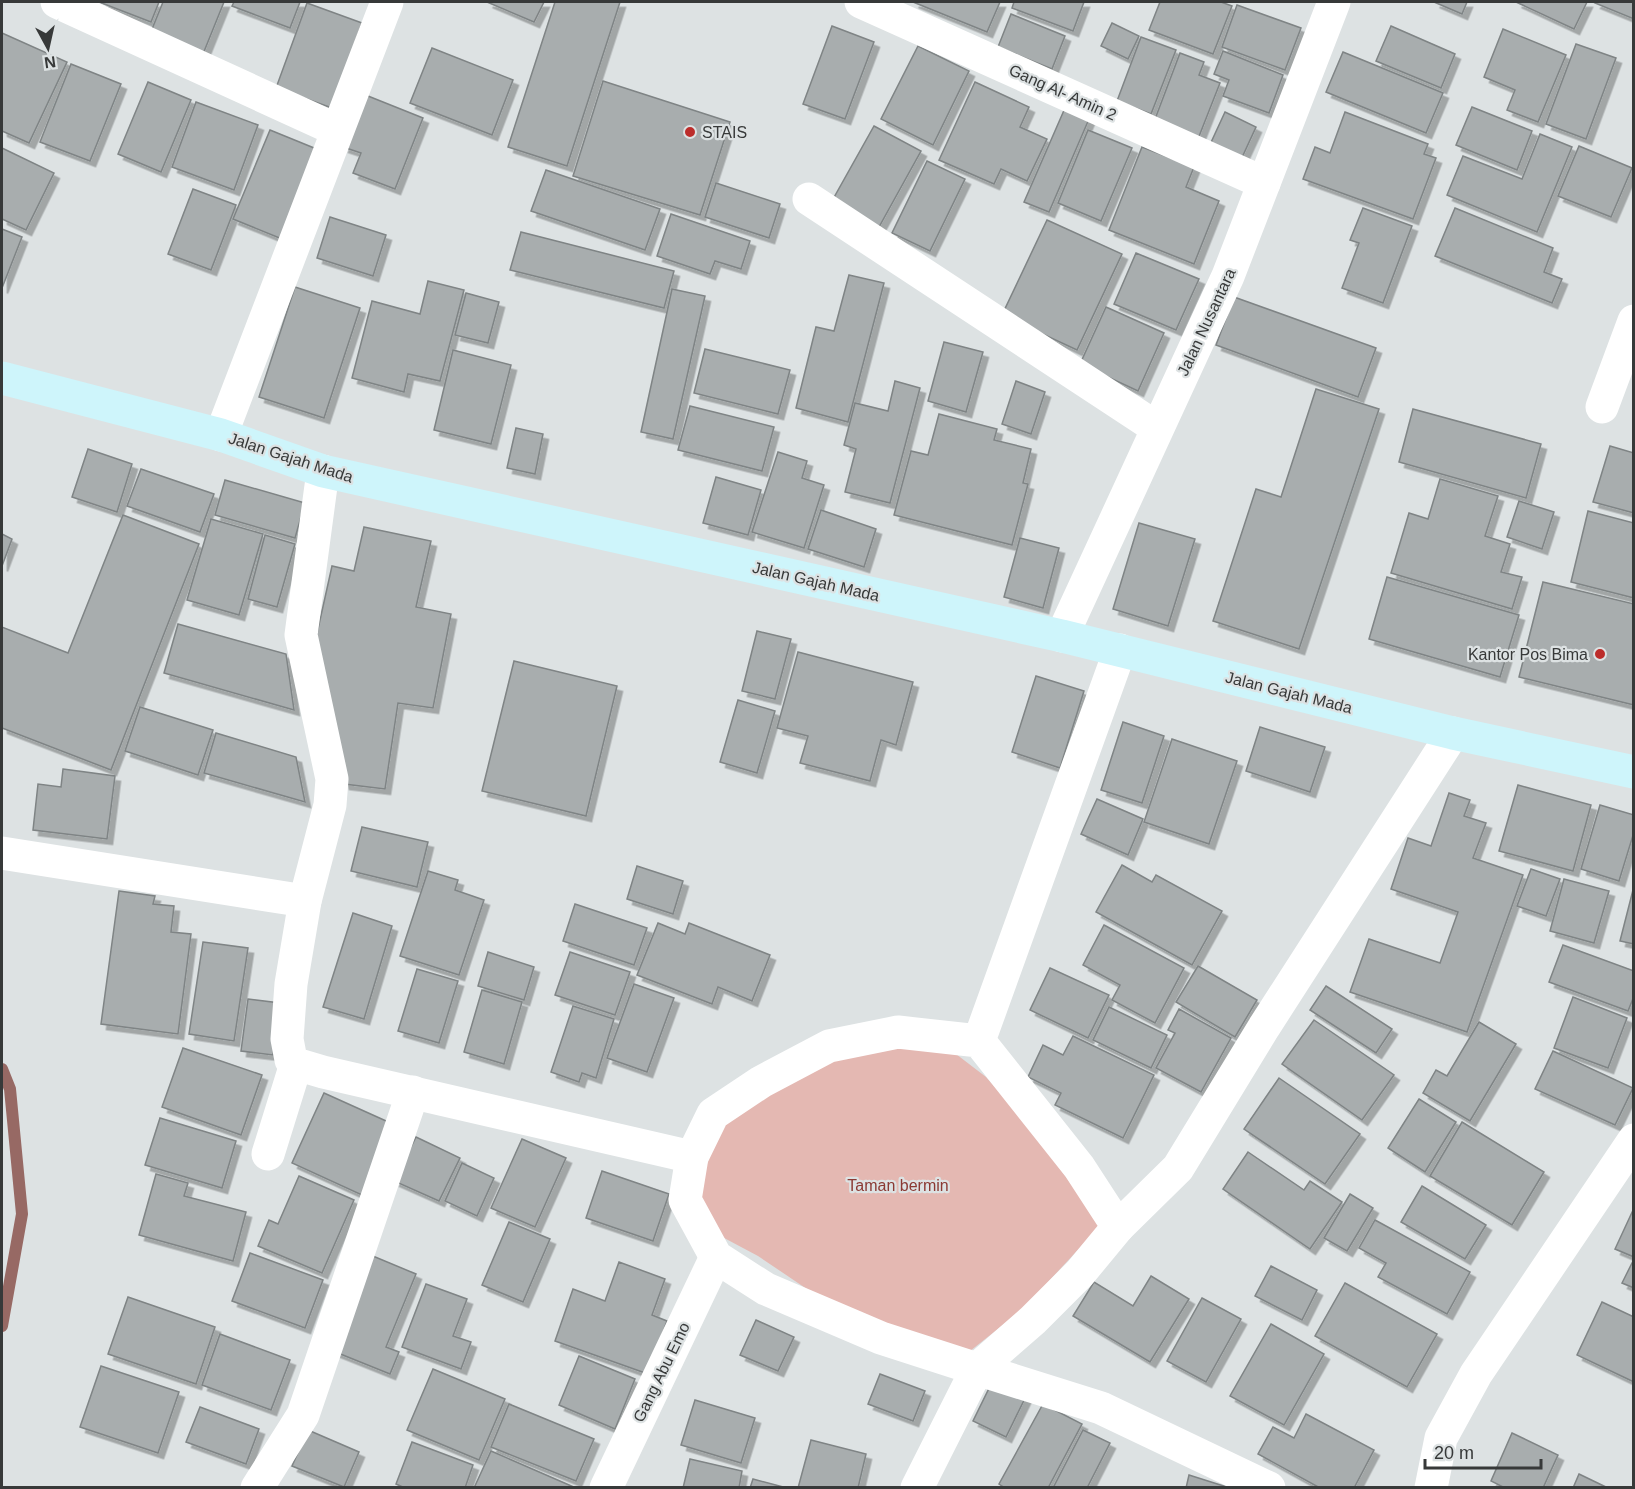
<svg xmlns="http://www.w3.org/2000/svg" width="1635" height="1489" font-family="Helvetica,sans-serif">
<defs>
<filter id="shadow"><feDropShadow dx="5.5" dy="5.5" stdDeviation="0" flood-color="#0004"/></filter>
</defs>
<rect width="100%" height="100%" fill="#dde2e3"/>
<polygon fill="#e4b8b2" points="913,1045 956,1054 986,1077 1026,1122 1101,1225 1023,1309 965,1355 838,1310 758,1256 711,1231 700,1196 707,1157 728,1119 819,1063"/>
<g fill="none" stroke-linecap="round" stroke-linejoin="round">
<polyline stroke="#976964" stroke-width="12" points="2,1069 10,1089 22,1214 2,1326"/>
</g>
<g fill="#a8adae" stroke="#7f8485" stroke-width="1.5" filter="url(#shadow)">
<polygon points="99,2 159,2 151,22"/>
<polygon points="163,2 224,2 203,54 150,34"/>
<polygon points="234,2 300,2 290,28 232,6"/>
<polygon points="487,2 544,2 534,22"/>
<polygon points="555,2 620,2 567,166 508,147"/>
<polygon points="913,2 1000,2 987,32"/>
<polygon points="1014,2 1084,2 1073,31 1012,8"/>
<polygon points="1160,2 1221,2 1232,6 1213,54 1149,30"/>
<polygon points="1434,2 1467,2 1462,14"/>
<polygon points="1516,2 1587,2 1574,29"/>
<polygon points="1596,2 1634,2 1634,19 1595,3"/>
<polygon points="307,3 362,23 332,108 276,88"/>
<polygon points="1237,5 1301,28 1285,70 1222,47"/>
<polygon points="1011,14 1065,36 1052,69 998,47"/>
<polygon points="1112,23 1139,36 1128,59 1101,46"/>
<polygon points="832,26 874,42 845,119 803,104"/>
<polygon points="1391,26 1455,54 1441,88 1376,61"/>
<polygon points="1503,29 1566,55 1538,122 1507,110 1515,90 1484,77"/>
<polygon points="2,33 67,62 29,143 2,131"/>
<polygon points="1141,37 1176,50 1151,114 1117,101"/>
<polygon points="1576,44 1616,58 1586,139 1546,124"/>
<polygon points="918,46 969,71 933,145 881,119"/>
<polygon points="432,48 513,80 492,135 410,103"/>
<polygon points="1223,51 1283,75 1269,113 1223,96 1229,80 1214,74"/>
<polygon points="1343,52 1443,93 1426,133 1326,92"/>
<polygon points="1180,53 1204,62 1199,75 1220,83 1196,144 1152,127"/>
<polygon points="71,64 121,84 90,161 40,142"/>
<polygon points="603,81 730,122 700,215 573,176"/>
<polygon points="148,82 191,100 161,172 118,154"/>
<polygon points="975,82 1029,107 1020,127 1047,139 1027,181 1001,169 994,184 939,160"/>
<polygon points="363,94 423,118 395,189 353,173 361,153 343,147"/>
<polygon points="196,102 258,125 234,190 172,167"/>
<polygon points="1472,107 1532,131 1517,170 1456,145"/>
<polygon points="1065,108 1089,119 1049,212 1024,202"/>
<polygon points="1225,112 1256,127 1239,164 1208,149"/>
<polygon points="1345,112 1428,144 1424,154 1436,158 1413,219 1303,179 1315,147 1330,153"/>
<polygon points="874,126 921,151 879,227 832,201"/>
<polygon points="270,130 319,150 282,239 233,219"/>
<polygon points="1088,130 1132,148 1101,221 1058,203"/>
<polygon points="1540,134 1572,147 1537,232 1447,195 1463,156 1522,179"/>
<polygon points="1579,146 1632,168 1611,217 1558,196"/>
<polygon points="1142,147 1194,167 1186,187 1219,201 1194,264 1109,230"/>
<polygon points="2,148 54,173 26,230 2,219"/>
<polygon points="927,161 965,179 930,251 892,233"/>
<polygon points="546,170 660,209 645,250 531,211"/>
<polygon points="716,183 780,204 769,238 705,217"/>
<polygon points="193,189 236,205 211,270 168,254"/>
<polygon points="1363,208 1412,226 1383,303 1342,288 1359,243 1350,240"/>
<polygon points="1455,208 1553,248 1544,272 1562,279 1552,303 1435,256"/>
<polygon points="671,214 750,241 741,269 715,261 710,274 657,256"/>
<polygon points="330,217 386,235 373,276 317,258"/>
<polygon points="1047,220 1122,254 1077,350 1002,315"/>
<polygon points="2,229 22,237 2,288"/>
<polygon points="521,232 674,271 664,308 510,270"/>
<polygon points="1136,253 1199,279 1176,330 1114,304"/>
<polygon points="849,275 884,283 848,422 796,408 816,327 834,331"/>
<polygon points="428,281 464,290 440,381 408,374 404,392 352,378 372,301 420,314"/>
<polygon points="295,287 360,308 324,418 259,397"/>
<polygon points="672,289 705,296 673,439 641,432"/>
<polygon points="466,293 499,302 488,343 455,335"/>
<polygon points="1234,297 1376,348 1358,397 1216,345"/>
<polygon points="1106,307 1164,333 1138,391 1080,364"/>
<polygon points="944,342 983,352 966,412 928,401"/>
<polygon points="705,349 790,370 778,414 694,393"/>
<polygon points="453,350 511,365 491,444 434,430"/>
<polygon points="895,381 920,388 890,503 845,492 856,449 844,445 855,403 888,411"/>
<polygon points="1016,381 1045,392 1031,434 1002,424"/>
<polygon points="1316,389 1379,409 1299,649 1213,621 1256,489 1281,497"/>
<polygon points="690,406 774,427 762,471 678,450"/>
<polygon points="1413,409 1541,444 1526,498 1399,462"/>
<polygon points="939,414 997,429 994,440 1031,449 1023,483 1028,484 1012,545 894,515 911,451 928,455"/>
<polygon points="516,428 543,434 535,474 507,468"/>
<polygon points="1610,446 1634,453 1634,513 1593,502"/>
<polygon points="88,449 132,464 117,512 72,497"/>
<polygon points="778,452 807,461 802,478 824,485 804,548 752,532"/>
<polygon points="141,469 214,494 200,532 127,506"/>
<polygon points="716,477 761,490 748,535 703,523"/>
<polygon points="1440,479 1498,496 1485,536 1510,544 1501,572 1522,577 1512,609 1391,573 1409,513 1428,519"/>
<polygon points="225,480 305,503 295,538 215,515"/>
<polygon points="1519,501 1554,512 1542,549 1507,537"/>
<polygon points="821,510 876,529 864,567 808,549"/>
<polygon points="1588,511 1634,523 1634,598 1571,582"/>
<polygon points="123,515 199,544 111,770 2,728 2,627 68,653"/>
<polygon points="211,519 263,534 239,615 187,600"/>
<polygon points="1139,523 1195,539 1168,626 1113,609"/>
<polygon points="364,527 431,541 416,607 451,614 433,708 398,703 385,789 344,784 316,638 332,566 354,571"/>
<polygon points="2,534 12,539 2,566"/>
<polygon points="265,535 295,544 277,607 248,599"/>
<polygon points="1020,538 1059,548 1043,608 1004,597"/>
<polygon points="1387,577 1519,615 1500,677 1369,639"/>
<polygon points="1543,582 1634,604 1634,705 1519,677"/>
<polygon points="178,624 286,654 294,710 164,673"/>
<polygon points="757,631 791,639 775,699 742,691"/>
<polygon points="798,652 913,682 896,745 881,740 870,781 800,763 808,736 777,728"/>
<polygon points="514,661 617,686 586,816 482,791"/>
<polygon points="1036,676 1084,691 1060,768 1012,752"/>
<polygon points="738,700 775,711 757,773 720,762"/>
<polygon points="140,707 213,730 198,775 125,751"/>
<polygon points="1123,722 1164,736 1142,803 1101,790"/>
<polygon points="1260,727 1325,747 1310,792 1246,771"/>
<polygon points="216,733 296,757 305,802 204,773"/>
<polygon points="1172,739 1237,761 1209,844 1144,822"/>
<polygon points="63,769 115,776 107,839 33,830 38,784 61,787"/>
<polygon points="1518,785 1591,805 1573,871 1499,851"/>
<polygon points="1449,793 1470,800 1464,816 1486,823 1473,858 1523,875 1467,1032 1350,992 1369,939 1440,963 1458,912 1391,889 1408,838 1431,846"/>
<polygon points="1097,799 1143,819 1128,855 1081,834"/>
<polygon points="1600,805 1634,815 1634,832 1619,881 1581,869"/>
<polygon points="362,827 428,842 417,887 351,871"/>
<polygon points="1122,865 1152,882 1156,875 1222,911 1192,965 1096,912"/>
<polygon points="637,866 683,881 673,914 627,899"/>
<polygon points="1531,869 1560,879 1546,916 1517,906"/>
<polygon points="428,871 458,880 455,890 484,900 459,975 400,956"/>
<polygon points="1564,879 1609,891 1594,943 1550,931"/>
<polygon points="1634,886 1634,944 1620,941"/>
<polygon points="119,891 155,896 153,904 174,906 171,932 191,934 178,1034 101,1024"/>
<polygon points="575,904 647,928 634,965 563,941"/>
<polygon points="353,913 392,926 364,1019 323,1007"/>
<polygon points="658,923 685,934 689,923 770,955 752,1001 718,987 712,1004 637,975"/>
<polygon points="1104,925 1184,968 1155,1023 1112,1000 1120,985 1083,965"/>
<polygon points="203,942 248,948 234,1041 189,1034"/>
<polygon points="1563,945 1634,971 1634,996 1628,1011 1549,982"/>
<polygon points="488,952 534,967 524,1000 478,986"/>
<polygon points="570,952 630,972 615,1015 555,995"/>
<polygon points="1198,966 1257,1000 1235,1037 1176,1002"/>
<polygon points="1050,968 1109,995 1088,1038 1030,1010"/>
<polygon points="417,969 458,981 439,1043 398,1031"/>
<polygon points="634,984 674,998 647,1072 607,1058"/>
<polygon points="1326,986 1392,1029 1376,1053 1310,1010"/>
<polygon points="482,990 522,1002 504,1064 464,1052"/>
<polygon points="1573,997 1627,1018 1608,1068 1554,1048"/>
<polygon points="248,999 280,1003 273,1055 241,1051"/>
<polygon points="573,1006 614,1019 596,1078 582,1073 579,1082 551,1072"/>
<polygon points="1109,1007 1167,1035 1151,1068 1093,1040"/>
<polygon points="1179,1009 1231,1038 1201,1092 1156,1068 1175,1033 1168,1030"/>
<polygon points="1314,1020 1394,1075 1362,1120 1282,1064"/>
<polygon points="1479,1022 1516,1044 1470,1121 1423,1093 1436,1070 1447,1076"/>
<polygon points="1073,1036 1154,1075 1123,1138 1055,1105 1061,1093 1028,1077 1043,1045 1063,1055"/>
<polygon points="183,1048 262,1075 241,1135 162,1107"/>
<polygon points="1553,1051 1633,1088 1615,1125 1535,1089"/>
<polygon points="1279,1078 1360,1134 1325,1184 1244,1129"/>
<polygon points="324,1093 395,1125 375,1201 292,1163"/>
<polygon points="1419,1099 1456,1122 1425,1172 1388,1148"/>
<polygon points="160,1118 236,1141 222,1188 145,1165"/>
<polygon points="1462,1122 1544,1172 1512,1225 1430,1176"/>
<polygon points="416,1137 460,1158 439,1201 394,1181"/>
<polygon points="522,1139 566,1158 535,1227 491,1208"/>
<polygon points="1248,1152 1304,1190 1310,1181 1342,1202 1310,1249 1223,1189"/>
<polygon points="462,1163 494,1178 477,1216 445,1201"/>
<polygon points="602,1171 669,1194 653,1241 586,1218"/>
<polygon points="156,1174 188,1183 184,1196 246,1212 233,1261 139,1235"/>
<polygon points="299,1176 354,1200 322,1273 258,1246 269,1220 278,1224"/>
<polygon points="1422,1186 1486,1225 1465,1259 1401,1222"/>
<polygon points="1350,1194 1373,1208 1347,1251 1324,1238"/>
<polygon points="1634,1208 1634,1257 1615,1249"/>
<polygon points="1375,1220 1470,1272 1447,1314 1378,1277 1386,1263 1359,1248"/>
<polygon points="509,1222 550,1239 523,1302 482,1285"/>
<polygon points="250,1253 323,1280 305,1328 232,1301"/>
<polygon points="368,1254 416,1274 386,1347 399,1352 390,1374 328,1349"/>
<polygon points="1634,1259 1634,1288 1622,1283"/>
<polygon points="619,1262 665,1279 652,1315 667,1321 648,1374 555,1341 573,1289 605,1301"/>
<polygon points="1271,1266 1317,1290 1302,1320 1255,1296"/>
<polygon points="1151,1276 1189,1299 1150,1362 1073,1316 1094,1282 1133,1306"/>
<polygon points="1345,1283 1437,1334 1407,1387 1315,1336"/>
<polygon points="426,1284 467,1299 453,1336 471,1342 461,1369 402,1347"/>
<polygon points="128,1297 215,1327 196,1384 108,1354"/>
<polygon points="1202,1298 1241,1319 1206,1382 1167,1361"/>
<polygon points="1602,1302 1634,1317 1634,1382 1577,1355"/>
<polygon points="756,1320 794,1337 778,1371 740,1355"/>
<polygon points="1271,1324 1324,1354 1284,1425 1230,1396"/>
<polygon points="220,1334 290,1360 271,1410 202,1385"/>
<polygon points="579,1356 635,1379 615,1429 559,1405"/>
<polygon points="101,1366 179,1392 158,1453 80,1427"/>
<polygon points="433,1369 505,1399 479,1460 407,1430"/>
<polygon points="998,1370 1031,1386 1006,1437 973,1421"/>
<polygon points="880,1374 925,1391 913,1421 868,1404"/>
<polygon points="695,1400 755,1418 741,1463 681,1445"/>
<polygon points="509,1404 594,1439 576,1481 491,1447"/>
<polygon points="1043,1404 1082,1424 1048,1488 1005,1488 999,1484"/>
<polygon points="200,1407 259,1429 246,1464 186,1442"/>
<polygon points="1306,1414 1374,1450 1354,1488 1320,1488 1258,1454 1273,1427 1294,1438"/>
<polygon points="308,1430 359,1452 344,1487 292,1466"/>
<polygon points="1083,1430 1110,1443 1087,1488 1053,1488"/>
<polygon points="1512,1433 1558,1455 1543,1488 1505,1488 1491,1481"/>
<polygon points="811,1440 866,1454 858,1488 798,1488"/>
<polygon points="412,1442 473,1465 465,1488 405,1488 396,1484"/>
<polygon points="491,1451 576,1488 474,1488"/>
<polygon points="690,1459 742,1471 739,1488 683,1488"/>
<polygon points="1579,1474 1608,1488 1573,1488"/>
<polygon points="1189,1475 1230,1488 1186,1488"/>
<polygon points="753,1479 787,1488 750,1488"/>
</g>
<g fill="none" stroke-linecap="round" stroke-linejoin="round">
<g stroke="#fff" stroke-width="33">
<polyline points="57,2 337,130"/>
<polyline points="861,2 1264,183"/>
<polyline points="809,199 1157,428"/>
<polyline points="1602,407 1634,321"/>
<polyline points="221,435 387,2"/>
<polyline points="323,471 301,635 332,779 330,805 305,901 291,984 287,1039 291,1060 296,1064 323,1072 692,1157"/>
<polyline points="1062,636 1228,276 1334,2"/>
<polyline points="2,853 305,901"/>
<polyline points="979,1041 1079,1167 1118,1227 1080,1273 1033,1320 977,1369 881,1338 766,1289 716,1257 685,1200 692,1157 713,1114 761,1082 829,1046 898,1032 979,1041 1120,650"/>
<polyline points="268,1154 296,1064"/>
<polyline points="1118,1227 1178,1168 1264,1027 1453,733"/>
<polyline points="257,1488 303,1415 413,1092"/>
<polyline points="606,1488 716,1257"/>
<polyline points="917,1488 977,1369 1101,1408 1269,1488"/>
<polyline points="1431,1488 1441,1438 1476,1374 1634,1140"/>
</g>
<polyline stroke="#cef5fb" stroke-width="33" points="2,378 221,435 323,471 1062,636 1453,733 1634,772"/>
</g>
<g fill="#bc2d2b" stroke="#dde2e3" stroke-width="2">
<circle cx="690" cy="132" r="6"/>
<circle cx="1600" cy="654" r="6"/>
</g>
<g text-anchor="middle" stroke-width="4.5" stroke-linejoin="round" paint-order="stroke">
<g font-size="16" fill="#373939" stroke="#dde2e3">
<text transform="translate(1063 92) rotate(24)" y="6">Gang Al- Amin 2</text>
<text transform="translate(1206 322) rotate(-65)" y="6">Jalan Nusantara</text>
<text transform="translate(291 457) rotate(18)" y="6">Jalan Gajah Mada</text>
<text transform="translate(816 581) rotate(13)" y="6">Jalan Gajah Mada</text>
<text transform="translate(1289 692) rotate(14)" y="6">Jalan Gajah Mada</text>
<text transform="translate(661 1372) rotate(-64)" y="6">Gang Abu Emo</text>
</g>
<g font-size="16" fill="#373939" stroke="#dde2e3" text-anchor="start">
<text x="702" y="138">STAIS</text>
<text x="1588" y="660" text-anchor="end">Kantor Pos Bima</text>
</g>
<g font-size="16" fill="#8b3933" stroke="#dde2e3">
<text x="898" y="1191">Taman bermin</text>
</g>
</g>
<rect width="1635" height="1489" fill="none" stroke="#373939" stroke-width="6"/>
<g transform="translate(48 48) rotate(172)" stroke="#dde2e3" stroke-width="4.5" paint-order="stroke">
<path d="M0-4.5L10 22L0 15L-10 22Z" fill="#373939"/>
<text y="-9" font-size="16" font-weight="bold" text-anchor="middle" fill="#373939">N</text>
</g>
<path d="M1425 1459v9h116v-9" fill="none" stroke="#373939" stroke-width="3"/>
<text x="1434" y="1459" font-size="18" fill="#373939" stroke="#dde2e3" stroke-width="4.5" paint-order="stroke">20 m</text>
</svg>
